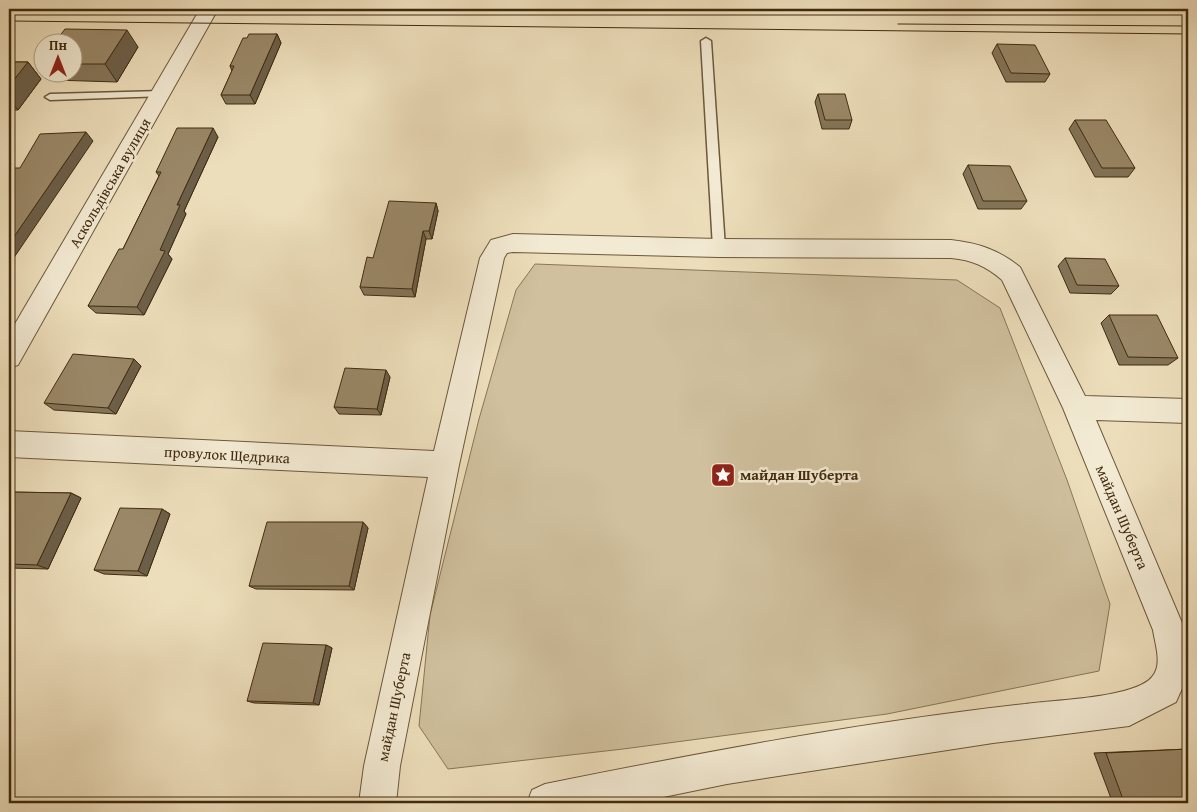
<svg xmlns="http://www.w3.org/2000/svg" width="1197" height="812" font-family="'Gentium Book Plus',serif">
<rect width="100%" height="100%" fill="#eddebb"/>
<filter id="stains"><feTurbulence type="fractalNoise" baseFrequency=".004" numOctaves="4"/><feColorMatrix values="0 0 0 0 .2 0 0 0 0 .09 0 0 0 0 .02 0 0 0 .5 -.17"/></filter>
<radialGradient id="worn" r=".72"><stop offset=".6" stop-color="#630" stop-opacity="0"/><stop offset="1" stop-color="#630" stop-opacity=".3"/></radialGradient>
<polygon fill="#d0c09e" stroke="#887656" points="535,264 957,280 1000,308 1067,480 1110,604 1099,671 887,714 623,749 448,769 419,726 430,615 479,419 516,290"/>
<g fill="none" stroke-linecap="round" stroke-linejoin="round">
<defs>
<g id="service">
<polygon points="706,38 711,41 725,248 719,253 713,248 701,41"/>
<polygon points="162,91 166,92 166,96 50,100 45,97 50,94"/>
</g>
<g id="minor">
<polygon points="200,9 218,9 18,365 9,368 9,334"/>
<path d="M513,234l206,5 232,1c27,3 48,10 69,27l65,129 103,3v24l-92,-3 89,210 3,15v30l-12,27 -47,24 -136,17 -266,41 -93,19h-107l5,-13 13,-6c159,-32 319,-62 480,-80 28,-4 110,-6 127,-27 11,-12 3,-33 1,-47l-90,-222 -61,-128c-16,-14 -30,-20 -51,-22l-232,-1 -206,-5 -6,1 -3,5 -45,207 -59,301 -4,37h-37l5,-37 64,-289 -419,-20v-26l425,20 46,-193 11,-18z"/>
</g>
<polygon id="primary" points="1129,9 1188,9 1188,14 1138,14 1132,13"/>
</defs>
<use href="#service" stroke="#6c583a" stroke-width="3"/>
<use href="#minor" stroke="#6c583a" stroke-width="2"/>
<use href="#primary" stroke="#412b0f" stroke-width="2"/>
<use href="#service" fill="#f3ead3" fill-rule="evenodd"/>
<use href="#minor" fill="#f3ead3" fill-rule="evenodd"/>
<use href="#primary" fill="#eddebb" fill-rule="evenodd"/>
<g stroke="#412b0f" stroke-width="1">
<polyline points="9,21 1188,34"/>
<polyline points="898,24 1188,26"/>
</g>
</g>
<g fill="#847559" stroke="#412b0f">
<polygon points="277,34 281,43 255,104 226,104 221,95 232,71 230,66 247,38"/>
<polygon points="72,42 138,47 117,82 53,80 47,72 72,72"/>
<polygon points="997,44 1050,74 1045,82 1006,82 992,53"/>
<polygon points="9,62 28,62 41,79 18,110 9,110"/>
<polygon points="818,94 852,120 849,129 822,129 815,102"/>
<polygon points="1075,120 1135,168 1128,177 1095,177 1069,129"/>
<polygon points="218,137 184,211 186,214 168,254 172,259 144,315 96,313 88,306 123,249 159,176 156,172"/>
<polygon points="968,165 1027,201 1021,209 978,209 963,174"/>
<polygon points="436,203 438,211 432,239 426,239 415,297 364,295 360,287 373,258"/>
<polygon points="1065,258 1119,286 1111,294 1070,293 1058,266"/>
<polygon points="1109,315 1178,358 1168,365 1119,365 1101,323"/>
<polygon points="141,366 116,414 54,410 44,403"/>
<polygon points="390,377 381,415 339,414 334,407"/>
<polygon points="9,492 71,493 81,498 48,569 9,568"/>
<polygon points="162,509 170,514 147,576 104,574 94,570"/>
<polygon points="363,522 368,528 354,590 256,589 249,586"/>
<polygon points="326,645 332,648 319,705 254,703 247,701"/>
<polygon points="1188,749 1188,803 1106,803 1112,801 1094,753"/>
</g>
<g fill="#6c5f49" stroke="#412b0f">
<polygon points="127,30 138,47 117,82 105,64"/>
<polygon points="277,34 281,43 255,104 250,95"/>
<polygon points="28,62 41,79 18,110 9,99 9,86"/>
<polygon points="213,128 218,137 184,211 186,214 168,254 172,259 144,315 137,307 177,205"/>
<polygon points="86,132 93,141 9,265 9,244"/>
<polygon points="436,203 438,211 432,239 429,231"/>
<polygon points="423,231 426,239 415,297 412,289"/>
<polygon points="134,359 141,366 116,414 108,408"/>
<polygon points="386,370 390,377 381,415 377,409"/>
<polygon points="71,493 81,498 48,569 37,565"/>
<polygon points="162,509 170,514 147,576 138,571"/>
<polygon points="363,522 368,528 354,590 349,586"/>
<polygon points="326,645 332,648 319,705 313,703"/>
</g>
<g fill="#9a8868" stroke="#412b0f">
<polygon points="65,29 127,30 105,64 72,64 72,42 55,42"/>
<polygon points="249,34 277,34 250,95 221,95 234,66 230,66 243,38 247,38"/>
<polygon points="997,44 1035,45 1050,74 1011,73"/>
<polygon points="9,62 28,62 9,86"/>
<polygon points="818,94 845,94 852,120 825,120"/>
<polygon points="1075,120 1106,120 1135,168 1102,168"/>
<polygon points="177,128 213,128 177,205 180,205 160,250 165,251 137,307 88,306 119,249 123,249 161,172 156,172"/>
<polygon points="86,132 9,244 9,168 20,168 40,134"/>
<polygon points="968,165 1010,166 1027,201 983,201"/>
<polygon points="389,201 436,203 429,231 423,231 412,289 360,287 367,257 373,258"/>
<polygon points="1065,258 1105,259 1119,286 1077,285"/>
<polygon points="1109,315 1157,315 1178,358 1128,357"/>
<polygon points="73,354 134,359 108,408 44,403"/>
<polygon points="345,368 386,370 377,409 334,407"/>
<polygon points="9,492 71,493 37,565 9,564"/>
<polygon points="120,508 162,509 138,571 94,570"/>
<polygon points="267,522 363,522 349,586 249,586"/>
<polygon points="263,643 326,645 313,703 247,701"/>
<polygon points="1188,749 1188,803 1120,803 1124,802 1106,753"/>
</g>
<defs>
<symbol id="sight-square" viewBox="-11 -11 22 22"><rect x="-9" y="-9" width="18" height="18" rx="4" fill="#8f2418" stroke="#f3ead3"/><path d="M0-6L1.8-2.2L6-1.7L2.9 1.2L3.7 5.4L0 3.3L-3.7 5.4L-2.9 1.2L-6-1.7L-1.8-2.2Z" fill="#fff"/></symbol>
</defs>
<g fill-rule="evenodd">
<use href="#sight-square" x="709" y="461" width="28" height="28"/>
</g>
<g text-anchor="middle" stroke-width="5" stroke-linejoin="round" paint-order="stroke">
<g font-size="15" fill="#412b0f" stroke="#f3ead3">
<text transform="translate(110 183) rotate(-60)" y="5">Аскольдівська вулиця</text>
<text transform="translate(227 455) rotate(3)" y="5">провулок Щедрика</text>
<text transform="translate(1122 517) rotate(67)" y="5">майдан Шуберта</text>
<text transform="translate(394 707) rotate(-78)" y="5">майдан Шуберта</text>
</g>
<g font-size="15" font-weight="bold" fill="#412b0f" stroke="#f3ead3" text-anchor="start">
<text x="740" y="480">майдан Шуберта</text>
</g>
</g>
<rect width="1197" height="812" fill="none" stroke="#eddebb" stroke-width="30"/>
<rect x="10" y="10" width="1177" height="792" fill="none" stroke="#412b0f" stroke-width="2.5"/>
<rect x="15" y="15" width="1167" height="782" fill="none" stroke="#412b0f"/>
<g transform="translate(58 58)"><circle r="24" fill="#f3ead3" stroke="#ac9e85"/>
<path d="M0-4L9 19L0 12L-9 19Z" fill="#8f2418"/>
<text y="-8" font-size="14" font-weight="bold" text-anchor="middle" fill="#412b0f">Пн</text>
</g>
<rect width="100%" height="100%" filter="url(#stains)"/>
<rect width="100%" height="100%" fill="url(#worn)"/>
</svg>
